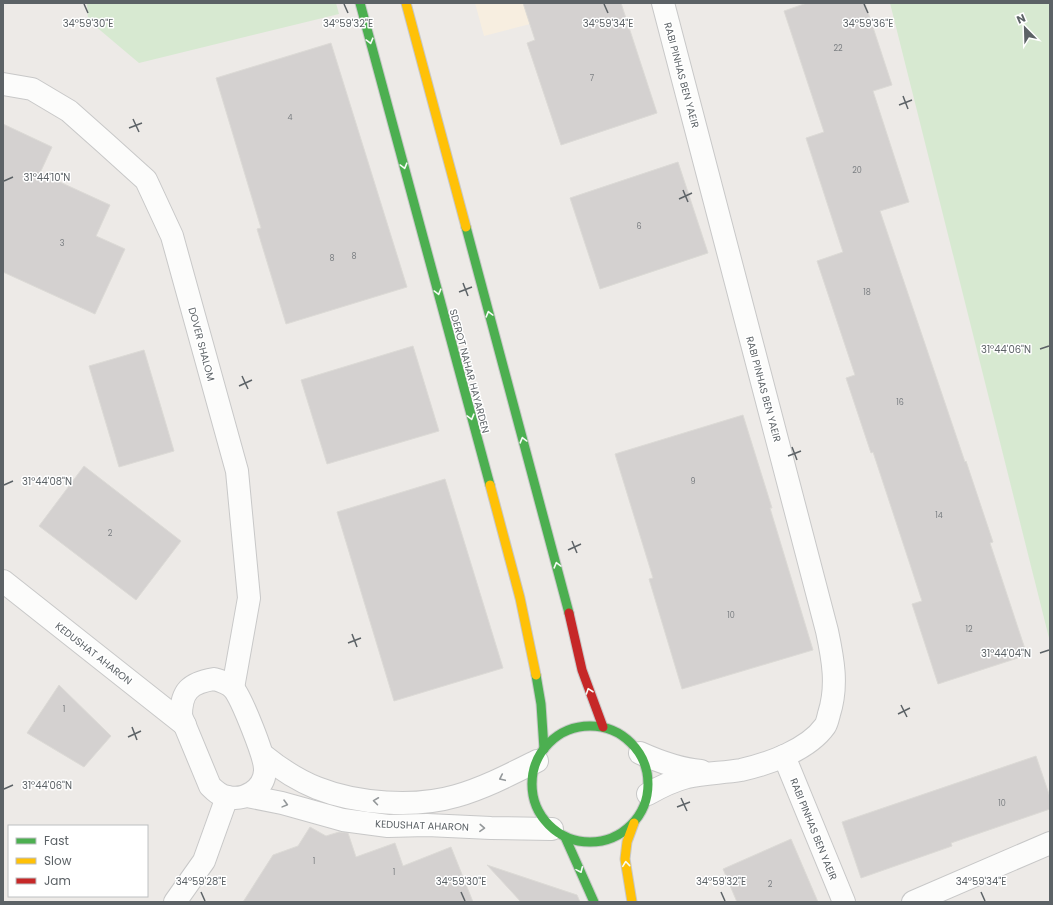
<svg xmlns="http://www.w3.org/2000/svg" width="1053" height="905" font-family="Poppins,sans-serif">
<rect width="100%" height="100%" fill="#edeae7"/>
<polygon fill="#f7eee0" points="475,3 610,3 484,36"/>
<g fill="#d7e9d1">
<polygon points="87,3 336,3 339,14 139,63 88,20"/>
<polygon points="890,3 1050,3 1050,642"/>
</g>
<g fill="#d4d1d0" stroke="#dcdad6">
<polygon points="523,3 621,3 657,113 561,145 527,43 535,40"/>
<polygon points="807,3 865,3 892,85 873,91 909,202 880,211 965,462 966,461 993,542 990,543 1027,655 938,684 912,604 922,601 873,452 871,453 846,378 855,375 817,261 843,252 806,138 824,132 784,11"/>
<polygon points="331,43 407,287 286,324 257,229 261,228 216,78"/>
<polygon points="3,124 52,147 40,173 110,205 96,236 125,249 95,314 3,272"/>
<polygon points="678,162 708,253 600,289 570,198"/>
<polygon points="413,346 439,431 327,464 301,380"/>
<polygon points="144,350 174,451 119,467 89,366"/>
<polygon points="743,415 772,508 770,508 813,650 682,689 649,579 653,578 615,454"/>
<polygon points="84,466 181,541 136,600 39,526"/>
<polygon points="445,479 503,668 394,701 337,512"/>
<polygon points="59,685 111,736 84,767 27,733"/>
<polygon points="1036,756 1050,797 1050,809 951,843 952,846 861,878 842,822"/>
<polygon points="310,827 326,836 339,832 348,833 356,857 395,843 403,866 451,847 473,902 243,902 273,855 298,846"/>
<polygon points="791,839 818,902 737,902 723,869"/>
<polygon points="487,865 577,895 580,902 521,902"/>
</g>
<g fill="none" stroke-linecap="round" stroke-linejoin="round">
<defs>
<g id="street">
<polyline points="3,84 32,89 69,111 105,143 146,180 172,236 237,471 249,598 233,688"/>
<polyline points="3,581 185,725"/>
<path d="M214,679c7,2 14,4 19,9 8,9 33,70 32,83 -1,18 -20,30 -37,26 -8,-1 -13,-6 -18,-11l-29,-70c0,-25 9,-33 33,-37z"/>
<path d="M640,753c20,9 39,16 61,18"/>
<path d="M263,755c16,13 34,25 54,33 40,16 98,20 139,8 28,-8 55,-22 81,-35"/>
<polyline points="784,756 844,902"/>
<path d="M648,794c12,-7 24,-13 39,-17 17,-4 36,-4 54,-7 27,-6 67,-20 84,-44 2,-3 3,-8 4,-12 9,-28 4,-55 -2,-83l-164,-628"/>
<polyline points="247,796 282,803 343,820 388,826 427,825 491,828 552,829"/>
<polyline points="175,902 204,861 227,797"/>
<polyline points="913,902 1050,843"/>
</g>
<g id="fast">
<polyline points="360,3 490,485"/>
<polyline points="466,227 569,613"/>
<polyline points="536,675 541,704 544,749"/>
<circle cx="590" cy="784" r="58"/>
<polyline points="565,837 594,902"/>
</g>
<g id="slow">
<polyline points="406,3 466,227"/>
<polyline points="490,485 520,598 536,675"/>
<polyline points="632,902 625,859 627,842 634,823"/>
</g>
<polyline id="jam" points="569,613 582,670 603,727"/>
</defs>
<use href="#street" stroke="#c8c8c8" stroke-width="24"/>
<use href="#fast" stroke="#c8c8c8" stroke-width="11"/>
<use href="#slow" stroke="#c8c8c8" stroke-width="11"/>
<use href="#jam" stroke="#c8c8c8" stroke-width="11"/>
<use href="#street" stroke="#fcfcfb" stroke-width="22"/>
<use href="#fast" stroke="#4caf50" stroke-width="9"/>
<use href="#slow" stroke="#ffc107" stroke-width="9"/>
<use href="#jam" stroke="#c62828" stroke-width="9"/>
</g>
<defs><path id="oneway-chevron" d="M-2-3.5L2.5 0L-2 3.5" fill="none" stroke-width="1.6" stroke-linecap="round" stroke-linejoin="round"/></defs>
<g stroke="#f6fbf6">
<use href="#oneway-chevron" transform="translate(370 41) rotate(75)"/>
<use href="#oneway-chevron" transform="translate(404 166) rotate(75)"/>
<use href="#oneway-chevron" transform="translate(438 292) rotate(75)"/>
<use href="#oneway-chevron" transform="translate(489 314) rotate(-105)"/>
<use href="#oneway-chevron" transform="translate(471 417) rotate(75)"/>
<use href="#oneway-chevron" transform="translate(523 440) rotate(-105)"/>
<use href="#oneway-chevron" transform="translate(557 565) rotate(-105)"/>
<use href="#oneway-chevron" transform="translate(589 691) rotate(-109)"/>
<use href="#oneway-chevron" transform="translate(626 864) rotate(-96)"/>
<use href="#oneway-chevron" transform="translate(580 870) rotate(66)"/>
</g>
<g stroke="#94989a">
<use href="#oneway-chevron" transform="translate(502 778) rotate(155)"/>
<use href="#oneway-chevron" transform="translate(376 801) rotate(-172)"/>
<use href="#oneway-chevron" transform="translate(285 804) rotate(15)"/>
<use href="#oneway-chevron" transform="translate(482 828) rotate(3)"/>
</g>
<path fill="none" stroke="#5c6266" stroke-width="1.5" d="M84,4l4,9M344,4l4,9M604,4l4,9M864,4l4,9M903,96l5,13M899,105l13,-5M133,119l6,13M129,128l13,-5M4,181l9,-4M683,190l5,12M679,199l13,-6M463,283l5,13M459,292l13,-5M1040,349l9,-3M242,376l6,13M239,386l13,-6M792,447l5,13M788,456l13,-5M4,485l9,-4M572,541l5,12M568,550l13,-6M352,634l5,13M348,643l13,-5M1040,653l9,-3M901,705l6,12M898,714l12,-6M132,727l5,13M128,737l13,-6M4,789l9,-4M681,798l6,13M677,807l13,-5M201,892l4,9M461,892l4,9M721,892l4,9M981,892l4,9"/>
<g text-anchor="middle" stroke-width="3" stroke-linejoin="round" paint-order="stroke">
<g font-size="8" fill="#7b7f82">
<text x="838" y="51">22</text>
<text x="592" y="81">7</text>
<text x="290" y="120">4</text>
<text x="857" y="173">20</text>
<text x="639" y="229">6</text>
<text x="62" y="246">3</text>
<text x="354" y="259">8</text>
<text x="332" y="261">8</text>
<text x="867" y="295">18</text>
<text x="900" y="405">16</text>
<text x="693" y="484">9</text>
<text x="939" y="518">14</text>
<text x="110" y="536">2</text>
<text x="731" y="618">10</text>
<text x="969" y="632">12</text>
<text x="64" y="712">1</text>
<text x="1002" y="806">10</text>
<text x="314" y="864">1</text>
<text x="394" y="875">1</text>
<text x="770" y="887">2</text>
</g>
<g font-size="10" fill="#5c6266" stroke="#fff">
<text transform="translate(682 75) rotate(75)" y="4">RABI PINHAS BEN YAEIR</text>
<text transform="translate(202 344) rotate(75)" y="4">DOVER SHALOM</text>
<text transform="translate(470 371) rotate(75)" y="4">SDEROT NAHAR HAYARDEN</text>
<text transform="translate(764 389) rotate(75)" y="4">RABI PINHAS BEN YAEIR</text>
<text transform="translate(94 653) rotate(38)" y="4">KEDUSHAT AHARON</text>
<text transform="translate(422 825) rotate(2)" y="4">KEDUSHAT AHARON</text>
<text transform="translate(814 829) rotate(68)" y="4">RABI PINHAS BEN YAEIR</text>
</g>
</g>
<g font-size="10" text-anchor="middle" fill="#5c6266" stroke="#fff" stroke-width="3" stroke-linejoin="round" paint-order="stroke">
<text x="88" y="27">34°59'30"E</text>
<text x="348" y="27">34°59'32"E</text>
<text x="608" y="27">34°59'34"E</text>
<text x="868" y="27">34°59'36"E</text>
<text x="47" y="181">31°44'10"N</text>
<text x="1006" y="353">31°44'06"N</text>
<text x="47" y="485">31°44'08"N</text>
<text x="1006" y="657">31°44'04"N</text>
<text x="47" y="789">31°44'06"N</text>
<text x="201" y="885">34°59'28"E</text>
<text x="461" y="885">34°59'30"E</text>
<text x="721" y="885">34°59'32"E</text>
<text x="981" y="885">34°59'34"E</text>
</g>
<rect width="1053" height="905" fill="none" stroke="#5c6266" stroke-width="8"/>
<rect x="8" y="825" width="140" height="72" fill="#ffffff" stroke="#bec0c2"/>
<rect x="16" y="838" width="20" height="6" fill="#4caf50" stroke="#bec0c2"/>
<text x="44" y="845" font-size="12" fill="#5c6266">Fast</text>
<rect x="16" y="858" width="20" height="6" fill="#ffc107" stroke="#bec0c2"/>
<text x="44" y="865" font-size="12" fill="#5c6266">Slow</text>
<rect x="16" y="878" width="20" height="6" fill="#c62828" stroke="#bec0c2"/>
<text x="44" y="885" font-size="12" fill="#5c6266">Jam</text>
<g transform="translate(1025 28) rotate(337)" stroke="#ffffff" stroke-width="3" paint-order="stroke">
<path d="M0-3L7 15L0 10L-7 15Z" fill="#5c6266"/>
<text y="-6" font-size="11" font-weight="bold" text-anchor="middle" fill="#5c6266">N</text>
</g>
</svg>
